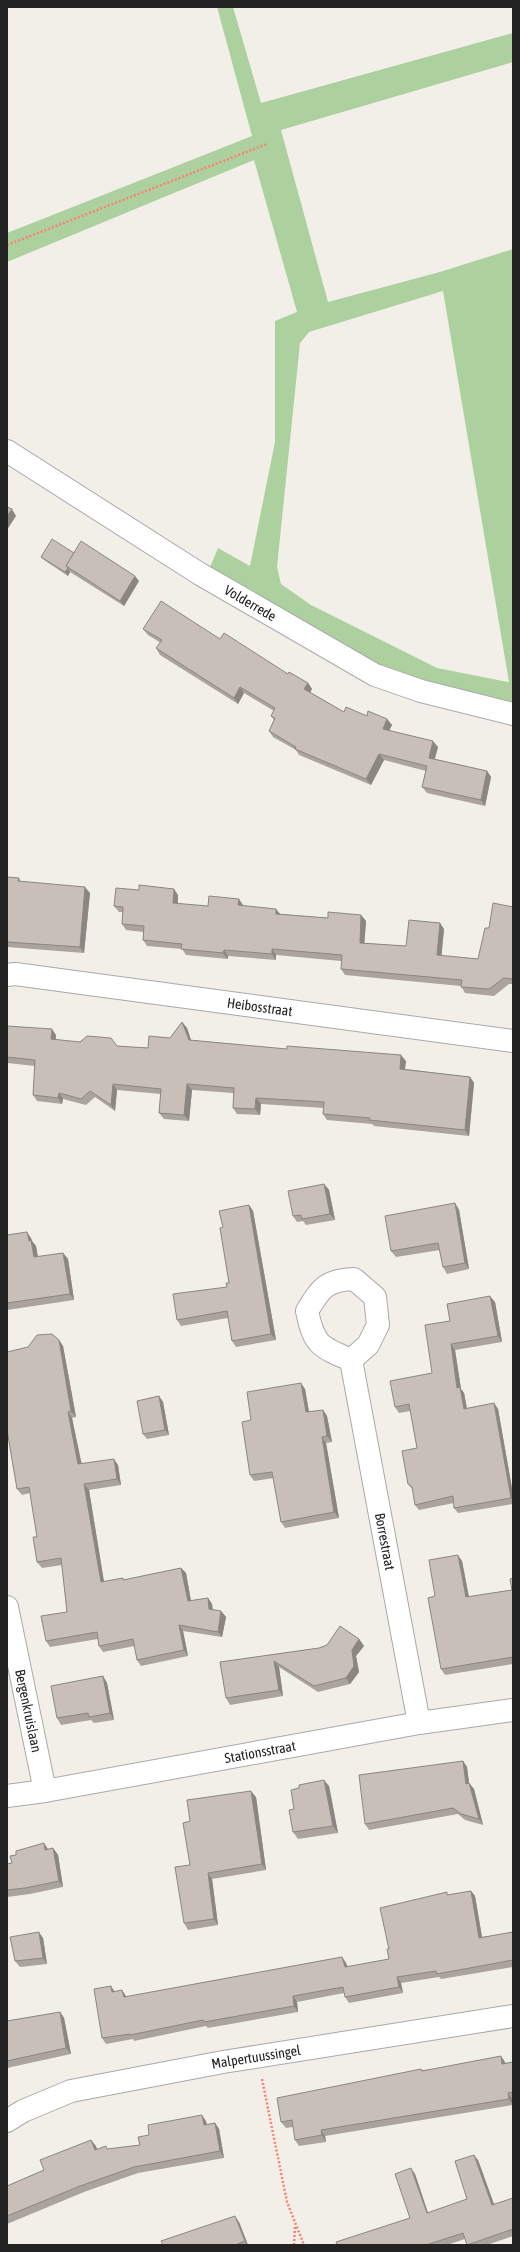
<svg xmlns="http://www.w3.org/2000/svg" width="520" height="2252" font-family="'Asap Condensed',sans-serif">
<rect width="100%" height="100%" fill="#f2efe9"/>
<path fill="#add19e" fill-rule="evenodd" d="M217,7h16l28,96 252,-70v29l-232,68 47,172 112,-30 73,-23v455l-89,-18 -42,-17 -173,-99 9,-22 32,18 25,-124v-121l22,-9 -43,-152 -247,102v-29l245,-97zM443,291l66,391h-1l-71,-14 -126,-63 -30,-21 -4,-17 23,-224 9,-11z"/>
<g fill="none" stroke-linecap="round" stroke-linejoin="round">
<defs>
<g id="minor">
<path id="s1" d="M7,451l193,123 175,101 46,16 92,23"/>
<path id="s2" d="M7,975l8,-1 498,67"/>
<path id="s3" d="M351,1360c-31,-13 -37,-15 -44,-49 14,-23 19,-31 47,-32l21,18 3,28 -10,20 -17,15 68,363"/>
<path id="s4" d="M7,1607l38,184"/>
<path id="s5" d="M7,2121l16,-10 48,-20 152,-29 290,-46"/>
</g>
<g id="tertiary">
<path id="s6" d="M7,1796l38,-5 374,-68 94,-13"/>
</g>
</defs>
<use href="#minor" stroke="#a9a9a9" stroke-width="24"/>
<use href="#tertiary" stroke="#a9a9a9" stroke-width="24"/>
<g stroke="#fa8072" stroke-width="2.5" stroke-dasharray="2 2" stroke-linecap="butt">
<polyline points="7,245 267,144"/>
<polyline points="262,2079 287,2202 304,2245"/>
<polyline points="294,2245 295,2226"/>
</g>
<use href="#minor" stroke="#fff" stroke-width="22"/>
<use href="#tertiary" stroke="#fff" stroke-width="22"/>
</g>
<g fill="#aba49e">
<polygon points="74,553 139,581 124,606 70,572 68,576 44,560 41,557"/>
<polygon points="143,629 220,639 288,674 308,683 312,689 310,692 344,712 387,719 392,725 389,731 438,747 435,759 487,771 491,777 485,806 427,793 422,787 426,771 384,760 371,785 299,755 296,750 273,737 269,731 274,720 271,716 274,711 244,693 238,704 160,655 156,648 161,643 148,635"/>
<polygon points="7,877 19,878 21,882 90,893 84,953 7,947"/>
<polygon points="139,890 178,895 178,904 208,906 243,905 243,906 280,914 328,918 361,915 366,921 364,943 406,946 444,929 441,956 478,959 489,928 513,907 513,984 509,984 494,996 465,993 461,986 345,975 341,969 341,961 276,955 276,960 228,956 228,959 186,955 182,949 147,946 143,940 143,932 126,930 122,924 123,912 119,912 114,906"/>
<polygon points="182,1022 187,1028 191,1040 406,1061 405,1069 470,1077 474,1083 469,1136 374,1126 372,1124 327,1120 323,1114 324,1108 261,1104 260,1115 237,1114 233,1108 233,1093 192,1090 189,1121 164,1119 159,1113 161,1094 117,1090 115,1111 95,1097 86,1105 63,1099 62,1104 37,1101 33,1095 35,1066 7,1063 7,1026 56,1035 56,1040 117,1046 148,1048 170,1038"/>
<polygon points="324,1184 329,1190 335,1220 306,1225 303,1221 297,1222 293,1216"/>
<polygon points="455,1203 459,1210 469,1269 447,1274 443,1267 440,1250 396,1257 391,1251"/>
<polygon points="249,1205 253,1211 276,1340 236,1347 232,1341 228,1318 181,1326 177,1320 227,1287 229,1283 223,1227"/>
<polygon points="7,1235 31,1238 32,1241 36,1246 38,1257 63,1253 68,1259 74,1300 7,1310"/>
<polygon points="495,1302 502,1342 455,1350 461,1389 464,1393 467,1408 494,1403 498,1409 513,1494 513,1504 458,1513 454,1508 454,1503 419,1510 415,1505 413,1490 408,1484 417,1448 410,1411 399,1413 395,1407 432,1373 450,1321"/>
<polygon points="59,1340 63,1346 76,1417 72,1418 81,1464 118,1465 121,1485 89,1490 104,1582 124,1580 181,1568 186,1573 191,1601 208,1598 212,1604 213,1610 221,1611 226,1617 222,1637 183,1631 188,1656 141,1666 137,1660 135,1646 103,1652 99,1646 98,1639 50,1647 46,1641 67,1612 62,1565 42,1568 37,1562 37,1537 30,1493 22,1495 17,1489 28,1347"/>
<polygon points="305,1389 309,1412 323,1410 327,1416 332,1442 326,1443 339,1518 285,1528 281,1522 274,1478 254,1481 250,1475 251,1420"/>
<polygon points="159,1396 163,1402 169,1435 147,1439 143,1434"/>
<polygon points="462,1561 469,1597 512,1590 513,1578 513,1664 445,1675 441,1669 435,1596"/>
<polygon points="359,1639 364,1646 356,1656 359,1672 350,1684 318,1692 279,1667 283,1696 230,1705 226,1698 220,1662 319,1648"/>
<polygon points="103,1676 107,1683 114,1720 94,1723 91,1720 61,1725 57,1718"/>
<polygon points="463,1761 467,1767 469,1783 474,1789 483,1825 465,1820 458,1814 369,1830 365,1824"/>
<polygon points="329,1786 338,1833 298,1839 293,1832 294,1809"/>
<polygon points="256,1797 266,1870 212,1879 218,1925 188,1930 184,1923 190,1865 190,1821"/>
<polygon points="53,1848 58,1855 63,1887 30,1894 7,1897 7,1864 12,1863 48,1849"/>
<polygon points="471,1891 475,1896 482,1937 513,1932 513,1967 441,1979 439,1977 401,1983 403,1993 349,2003 345,1997 344,1993 297,2002 298,2012 208,2028 206,2026 134,2041 133,2039 106,2044 102,2038 115,1992 122,1990 126,1997 342,1957 346,1963 348,1967 389,1959 389,1949 449,1895"/>
<polygon points="43,1938 47,1964 20,1967 15,1961"/>
<polygon points="60,2012 64,2018 71,2054 7,2068 7,2021"/>
<polygon points="505,2062 505,2063 513,2062 513,2099 512,2099 513,2105 325,2136 326,2142 299,2146 295,2140 293,2127 286,2128 281,2122 421,2069 423,2070"/>
<polygon points="206,2121 207,2125 215,2123 219,2129 224,2158 138,2173 84,2192 7,2224 7,2186 44,2170 91,2140 97,2149 108,2149 140,2145 149,2135"/>
<polygon points="478,2160 494,2204 513,2198 513,2236 487,2245 467,2245 465,2239 447,2245 337,2245 410,2218 415,2174 428,2213 467,2199"/>
<polygon points="239,2222 248,2245 163,2245"/>
</g>
<g fill="#8b8681">
<polygon points="12,509 16,516 7,530 7,516"/>
<polygon points="68,568 70,572 68,576 65,572"/>
<polygon points="135,576 139,581 124,606 120,601"/>
<polygon points="308,683 312,689 309,695 304,689"/>
<polygon points="240,687 244,693 238,704 234,698"/>
<polygon points="387,719 392,725 387,735 383,729"/>
<polygon points="433,741 438,747 433,764 429,758"/>
<polygon points="379,754 384,760 371,785 366,779"/>
<polygon points="487,771 491,777 485,806 481,800"/>
<polygon points="85,887 90,893 84,953 80,947"/>
<polygon points="174,889 178,895 177,909 173,903"/>
<polygon points="239,899 243,905 242,911 238,905"/>
<polygon points="276,909 281,915 276,914"/>
<polygon points="361,915 366,921 364,949 360,943"/>
<polygon points="440,923 444,929 441,961 437,955"/>
<polygon points="272,949 276,955 276,960 272,954"/>
<polygon points="224,950 228,956 228,959 223,953"/>
<polygon points="182,1022 187,1028 193,1046 189,1040"/>
<polygon points="52,1029 56,1035 55,1045 51,1039"/>
<polygon points="401,1055 406,1061 404,1075 400,1069"/>
<polygon points="470,1077 474,1083 469,1136 465,1130"/>
<polygon points="113,1084 117,1090 115,1111 111,1105"/>
<polygon points="187,1084 192,1090 189,1121 184,1115"/>
<polygon points="59,1093 63,1099 62,1104 58,1098"/>
<polygon points="256,1098 261,1104 260,1115 255,1109"/>
<polygon points="324,1184 329,1190 335,1220 330,1214"/>
<polygon points="455,1203 459,1210 469,1269 465,1263"/>
<polygon points="249,1205 253,1211 276,1340 271,1334"/>
<polygon points="27,1232 31,1238 32,1241 36,1246 39,1264 34,1257 29,1241"/>
<polygon points="63,1253 68,1259 74,1300 70,1294"/>
<polygon points="490,1296 495,1302 502,1342 498,1336"/>
<polygon points="59,1340 63,1346 76,1417 71,1411"/>
<polygon points="451,1344 455,1350 461,1389 464,1393 468,1415 464,1409 457,1388"/>
<polygon points="301,1383 305,1389 310,1418 306,1412"/>
<polygon points="159,1396 163,1402 169,1435 165,1430"/>
<polygon points="494,1403 498,1409 513,1494 513,1501 511,1498"/>
<polygon points="323,1410 327,1416 332,1442 327,1436"/>
<polygon points="68,1412 72,1418 83,1470 78,1464"/>
<polygon points="322,1437 326,1443 339,1518 334,1512"/>
<polygon points="114,1459 118,1465 121,1485 117,1479"/>
<polygon points="84,1484 89,1490 105,1588 101,1582"/>
<polygon points="458,1555 462,1561 470,1603 466,1597"/>
<polygon points="181,1568 186,1573 192,1607 188,1601"/>
<polygon points="208,1598 212,1604 213,1615 209,1609"/>
<polygon points="221,1611 226,1617 222,1637 218,1632"/>
<polygon points="179,1625 183,1631 188,1656 184,1650"/>
<polygon points="359,1639 364,1646 356,1656 359,1672 350,1684 346,1678 352,1650"/>
<polygon points="274,1661 279,1667 283,1696 279,1690"/>
<polygon points="103,1676 107,1683 114,1720 110,1713"/>
<polygon points="463,1761 467,1767 470,1790 466,1784"/>
<polygon points="324,1780 329,1786 338,1833 333,1826"/>
<polygon points="469,1783 474,1789 483,1825 479,1819"/>
<polygon points="251,1791 256,1797 266,1870 262,1864"/>
<polygon points="44,1843 48,1849 50,1856 45,1850"/>
<polygon points="53,1848 58,1855 63,1887 59,1881"/>
<polygon points="208,1873 212,1879 218,1925 214,1919"/>
<polygon points="471,1891 475,1896 483,1943 479,1938"/>
<polygon points="39,1932 43,1938 47,1964 43,1958"/>
<polygon points="342,1957 346,1963 349,1973 345,1967"/>
<polygon points="397,1977 401,1983 403,1993 399,1987"/>
<polygon points="111,1986 115,1992 112,1992"/>
<polygon points="122,1990 126,1996 128,2003 124,1997"/>
<polygon points="293,1996 297,2002 298,2012 294,2006"/>
<polygon points="60,2012 64,2018 71,2054 66,2048"/>
<polygon points="501,2056 505,2062 507,2070 502,2064"/>
<polygon points="508,2093 512,2099 513,2105 509,2099"/>
<polygon points="202,2115 206,2121 208,2131 204,2125"/>
<polygon points="215,2123 219,2129 224,2158 220,2151"/>
<polygon points="321,2130 325,2136 326,2142 322,2135"/>
<polygon points="91,2140 96,2146 99,2156 95,2150"/>
<polygon points="474,2155 478,2160 496,2210 492,2205"/>
<polygon points="411,2168 415,2174 430,2219 427,2213"/>
<polygon points="235,2216 239,2222 248,2245 247,2245 245,2241"/>
</g>
<g fill="#c7bfb8" stroke="#8b8681">
<polygon points="7,507 12,509 7,516"/>
<polygon points="52,539 74,553 66,566 68,568 65,572 41,557"/>
<polygon points="81,541 135,576 120,601 66,566"/>
<polygon points="161,601 220,639 224,633 288,674 289,672 308,683 304,689 344,712 346,707 367,716 368,711 387,719 383,729 433,741 429,758 487,771 481,800 422,787 427,766 379,754 366,779 295,749 296,747 269,731 275,718 271,716 275,708 240,687 234,698 156,648 162,640 143,629"/>
<polygon points="7,877 19,878 18,881 85,887 80,947 7,942"/>
<polygon points="139,885 174,889 173,903 208,906 209,896 239,899 238,905 276,909 276,914 328,918 328,912 361,915 360,943 406,946 409,920 440,923 437,955 478,959 485,928 489,928 493,903 513,907 513,979 504,978 489,989 461,987 462,980 341,969 342,955 272,949 272,954 224,950 223,953 181,949 182,944 143,940 144,926 122,924 123,907 114,906 116,888 139,890"/>
<polygon points="182,1022 189,1040 287,1049 287,1046 401,1055 400,1069 470,1077 465,1130 369,1120 370,1118 323,1114 324,1102 256,1098 255,1109 233,1108 234,1088 187,1084 184,1115 159,1113 161,1089 113,1084 111,1105 90,1091 81,1099 59,1093 58,1098 33,1095 35,1060 7,1057 7,1026 52,1029 51,1039 80,1042 87,1036 111,1038 117,1046 148,1048 149,1036 170,1038"/>
<polygon points="324,1184 330,1214 302,1219 301,1215 293,1216 288,1191"/>
<polygon points="455,1203 465,1263 443,1267 438,1243 391,1251 385,1216"/>
<polygon points="249,1205 271,1334 232,1341 227,1311 177,1320 173,1294 227,1287 226,1283 229,1283 220,1228 223,1227 219,1211"/>
<polygon points="27,1232 29,1241 31,1240 34,1257 63,1253 70,1294 7,1303 7,1235"/>
<polygon points="490,1296 498,1336 451,1344 457,1388 460,1387 464,1409 494,1403 511,1498 454,1508 453,1496 415,1505 412,1487 408,1484 402,1451 417,1448 409,1404 395,1407 390,1381 432,1373 425,1325 450,1321 447,1304"/>
<polygon points="52,1334 59,1340 71,1411 68,1412 78,1464 114,1459 117,1479 84,1484 101,1582 123,1578 123,1580 181,1568 188,1601 208,1598 209,1609 221,1611 218,1632 179,1625 184,1650 137,1660 133,1639 99,1646 97,1632 46,1641 41,1616 67,1612 61,1558 37,1562 33,1537 37,1537 29,1487 17,1489 7,1430 7,1352 28,1347 37,1335"/>
<polygon points="301,1383 306,1412 323,1410 327,1436 322,1437 334,1512 281,1522 272,1472 250,1475 242,1422 251,1420 247,1392"/>
<polygon points="159,1396 165,1430 143,1434 137,1401"/>
<polygon points="458,1555 466,1597 512,1590 510,1579 513,1578 513,1657 441,1669 428,1598 435,1596 429,1560"/>
<polygon points="340,1626 359,1639 352,1650 354,1666 346,1678 314,1686 274,1661 279,1690 226,1698 220,1662 319,1648 327,1645"/>
<polygon points="103,1676 110,1713 89,1717 88,1713 57,1718 51,1686"/>
<polygon points="463,1761 466,1784 469,1783 479,1819 461,1814 453,1808 365,1824 359,1775"/>
<polygon points="324,1780 333,1826 293,1832 289,1810 294,1809 291,1790 299,1788 299,1785"/>
<polygon points="251,1791 262,1864 208,1873 214,1919 184,1923 175,1867 190,1865 183,1823 190,1821 187,1800"/>
<polygon points="44,1843 45,1850 53,1848 59,1881 25,1888 7,1890 7,1864 12,1863 10,1856 16,1855 16,1851"/>
<polygon points="471,1891 479,1938 513,1932 513,1960 437,1974 436,1971 397,1977 399,1987 345,1997 343,1987 293,1996 294,2006 204,2022 203,2020 130,2035 130,2034 102,2038 94,1989 111,1986 112,1992 122,1990 124,1997 342,1957 345,1967 389,1959 387,1949 389,1949 380,1908 447,1892 447,1895"/>
<polygon points="39,1932 43,1958 15,1961 10,1937"/>
<polygon points="60,2012 66,2048 7,2061 7,2021"/>
<polygon points="501,2056 502,2064 513,2062 513,2092 508,2093 509,2099 321,2130 322,2135 295,2140 292,2120 281,2122 277,2098 421,2069 422,2071"/>
<polygon points="202,2115 204,2125 215,2123 220,2151 134,2167 80,2186 7,2216 7,2186 44,2170 40,2160 91,2140 95,2150 106,2146 107,2149 140,2145 138,2137 149,2135 148,2125"/>
<polygon points="474,2155 492,2205 513,2198 513,2229 467,2245 463,2233 426,2245 337,2245 336,2242 410,2218 395,2174 411,2168 427,2213 467,2199 455,2161"/>
<polygon points="235,2216 245,2241 235,2245 163,2245 161,2241"/>
</g>
<g text-anchor="middle" stroke-width="4" stroke-linejoin="round" paint-order="stroke">
<g font-size="14" fill="#222" stroke="#fff">
<text dy="5" stroke="none"><textPath href="#s1" startOffset="287">Volderrede</textPath></text>
<text dy="5" stroke="none"><textPath href="#s2" startOffset="255">Heibosstraat</textPath></text>
<text dy="5" stroke="none"><textPath href="#s3" startOffset="417">Borrestraat</textPath></text>
<text dy="5" stroke="none"><textPath href="#s4" startOffset="106">Bergenkruislaan</textPath></text>
<text dy="5" stroke="none"><textPath href="#s6" startOffset="257">Stationsstraat</textPath></text>
<text dy="5" stroke="none"><textPath href="#s5" startOffset="259">Malpertuussingel</textPath></text>
</g>
</g>
<rect width="520" height="2252" fill="none" stroke="#222222" stroke-width="16"/>
</svg>
